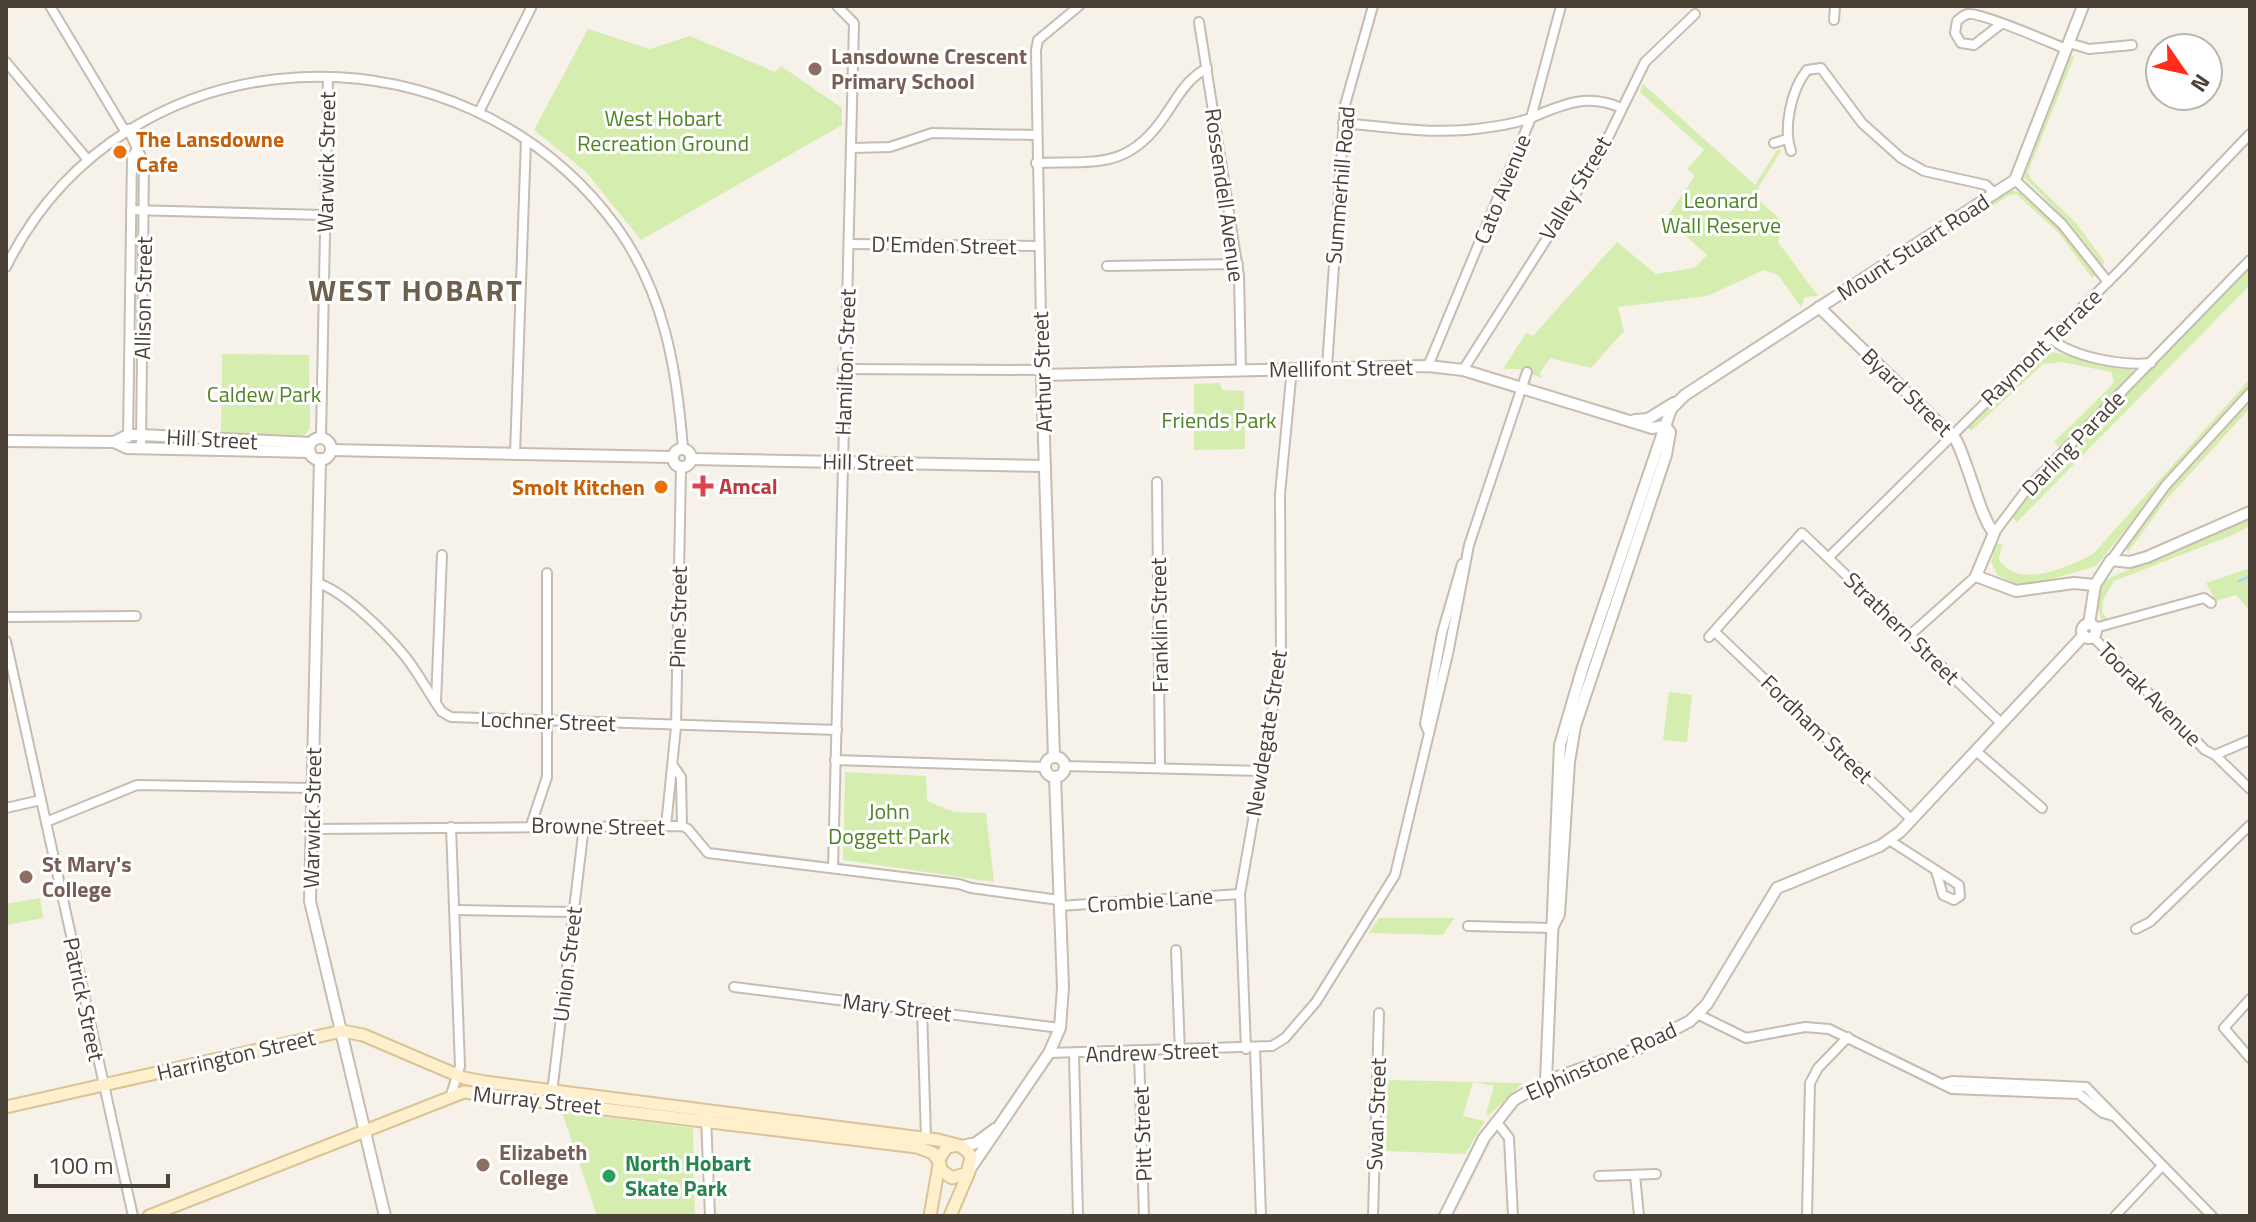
<svg xmlns="http://www.w3.org/2000/svg" width="2256" height="1222" font-family="'Titillium Web',sans-serif">
<rect width="100%" height="100%" fill="#f6f2ea"/>
<g fill="#d6edb0">
<polygon points="588,29 650,49 690,36 775,72 781,66 842,108 842,125 641,240 586,172 534,130"/>
<polygon points="2075,55 2028,172 2030,178 2077,224 2104,261 2103,266 2071,225 2024,177 2066,60"/>
<polygon points="1643,84 1755,185 1778,149 1781,151 1758,188 1759,200 1783,222 1778,242 1818,296 1805,297 1801,307 1778,275 1764,270 1707,296 1618,307 1624,331 1591,368 1550,358 1540,373 1541,378 1521,369 1503,369 1526,333 1533,336 1617,242 1656,274 1694,268 1707,255 1666,218 1695,176 1687,169 1704,150 1640,92"/>
<path d="M2011,190c26,2 73,63 85,85l-4,3 -33,-45 -43,-39 -8,2 -165,107 -2,-3z"/>
<polygon points="2250,266 2250,285 2017,522 2011,517 2035,485"/>
<polygon points="2046,351 2129,367 2134,373 2061,449 2054,442 2110,387 2114,382 2111,372 2062,362 2043,364 1971,431 1968,428"/>
<polygon points="222,354 309,355 310,429 302,438 221,433"/>
<path d="M2249,380l1,7 -78,85 -76,94 -57,17 -23,1 -19,-9 -6,-14 5,-17h6l-3,16c20,30 69,7 94,-6z"/>
<polygon points="1220,383 1222,390 1244,391 1245,449 1194,450 1194,384"/>
<polygon points="2250,398 2250,408 2167,499 2128,552 2126,547 2169,487"/>
<path d="M2250,518v8l-15,8 -121,47 -11,19 -1,13 8,8 -7,2c-8,-15 -7,-34 6,-45z"/>
<polygon points="2250,568 2250,611 2236,595 2216,601 2206,583"/>
<polygon points="1669,692 1692,695 1687,742 1663,740"/>
<polygon points="845,772 926,776 927,801 954,812 986,813 994,882 843,860"/>
<polygon points="40,898 43,918 6,925 6,904"/>
<polygon points="1379,918 1454,918 1443,935 1369,933"/>
<polygon points="1388,1080 1523,1083 1488,1116 1486,1114 1494,1086 1473,1082 1463,1116 1485,1121 1465,1154 1386,1151"/>
<polygon points="562,1112 693,1128 695,1216 597,1216"/>
</g>
<g fill="none" stroke-linecap="round" stroke-linejoin="round">
<polyline stroke="#a3daf7" stroke-width="3" points="2239,581 2250,576"/>
<defs>
<g id="minor">
<polyline points="50,6 125,131"/>
<polyline points="1834,20 1835,6"/>
<polyline points="1199,22 1239,276 1241,370"/>
<path d="M2001,24l-27,21 -13,-2 -6,-10 2,-12c4,-3 6,-6 11,-7 13,-2 81,28 98,35"/>
<polyline points="2069,43 2089,49 2132,45"/>
<polyline points="6,62 88,160"/>
<polyline points="480,110 532,6"/>
<path d="M1343,123c41,4 82,10 123,7 21,-2 48,-5 67,-13 30,-13 56,-24 88,-9"/>
<polyline points="128,129 144,163 141,448"/>
<polyline points="1774,143 1787,139"/>
<polyline points="852,148 890,147 932,133 1036,135"/>
<path d="M1791,151c-8,-23 0,-61 16,-81l14,-2 41,55 39,35 23,13 62,14 9,9"/>
<path d="M1036,163c61,-2 93,7 130,-49 13,-19 21,-35 41,-46"/>
<polyline points="2015,180 2062,224 2108,282"/>
<polyline points="131,210 325,215"/>
<polyline points="849,244 1038,246"/>
<polyline points="1107,266 1238,264"/>
<path d="M6,267c119,-240 455,-252 610,-41 48,66 61,143 67,223"/>
<path d="M2050,338c22,19 71,28 101,25"/>
<polyline points="1428,366 1531,118 1561,6"/>
<polyline points="1327,367 1345,105 1373,6"/>
<polyline points="843,369 1042,370"/>
<polyline points="1463,370 1597,160 1645,62 1695,14"/>
<polyline points="1042,375 1036,50 1038,40 1079,6"/>
<polyline points="128,438 132,157 137,149"/>
<polyline points="321,438 328,77"/>
<polyline points="515,454 526,140"/>
<polyline points="1157,482 1160,768"/>
<polyline points="1994,533 2027,489 2250,260"/>
<polyline points="1829,557 2121,269 2250,134"/>
<polyline points="2111,560 2166,485 2250,393"/>
<path d="M317,583c26,7 69,50 87,72 14,17 25,39 38,57l9,5 386,13"/>
<polyline points="6,617 136,616"/>
<polyline points="2095,628 2204,598 2211,603"/>
<polyline points="1715,632 1912,820"/>
<polyline points="1910,635 1976,576"/>
<polyline points="1709,637 1802,533 2001,723"/>
<polyline points="2093,637 2205,750 2215,755 2250,740"/>
<polyline points="6,641 133,1216"/>
<polyline points="436,702 442,555"/>
<polyline points="1429,733 1425,724 1442,633 1462,564"/>
<polyline points="1976,751 2042,808"/>
<polyline points="2215,755 2250,789"/>
<polyline points="835,760 1045,767"/>
<polyline points="1065,766 1261,771"/>
<polyline points="674,767 681,777 682,826"/>
<polyline points="6,808 41,800"/>
<polyline points="46,822 137,785 313,788"/>
<polyline points="531,825 547,777 547,573"/>
<polyline points="666,826 676,727 681,467"/>
<polyline points="451,827 460,1066 451,1095"/>
<polyline points="312,829 682,826 688,829 708,853 959,884 971,888 1059,900"/>
<polyline points="1889,840 1959,885 1960,896 1954,900 1943,895 1936,871"/>
<polyline points="833,868 854,23 837,6"/>
<polyline points="1059,906 1240,894"/>
<polyline points="455,910 573,912"/>
<polyline points="1468,926 1552,928"/>
<polyline points="2136,929 2150,922 2250,825"/>
<polyline points="1176,950 1180,1052"/>
<polyline points="734,987 1060,1028"/>
<polyline points="2250,999 2224,1028 2250,1058"/>
<polyline points="922,1009 926,1137"/>
<polyline points="1699,1015 1746,1038 1805,1027 1829,1029 1952,1089 2079,1094 2103,1113 2113,1116"/>
<polyline points="1255,1048 1261,1216"/>
<polyline points="1246,1049 1240,894 1281,661 1280,494 1292,368"/>
<polyline points="1049,1053 1272,1046 1285,1038 1316,1002 1395,875 1448,654 1469,545 1527,372"/>
<polyline points="1139,1053 1144,1216"/>
<polyline points="1074,1055 1078,1216"/>
<polyline points="1942,1084 1952,1081 2086,1087 2212,1216"/>
<polyline points="551,1101 584,826"/>
<polyline points="706,1117 710,1216"/>
<polyline points="1496,1121 1509,1138 1513,1216"/>
<polyline points="1635,1175 1639,1216"/>
<polyline points="1599,1176 1656,1174"/>
<polyline points="1373,1216 1379,1013"/>
<polyline points="1807,1216 1810,1083 1818,1068 1848,1037"/>
<polyline points="2115,1216 2162,1166"/>
</g>
<g id="tertiary">
<path d="M1819,307l137,133c13,25 24,77 38,93l-18,43 40,15 58,-8 21,2"/>
<polyline points="1635,420 1648,419 1674,403"/>
<circle cx="320" cy="449" r="11"/>
<polyline points="6,441 114,442 127,448 310,452"/>
<polyline points="114,442 128,435 141,435 311,443"/>
<circle cx="682" cy="458" r="9"/>
<polyline points="331,450 672,457"/>
<polyline points="320,459 310,901 385,1216"/>
<polyline points="691,459 1045,466"/>
<circle cx="2089" cy="631" r="7"/>
<polyline points="2089,624 2095,585 2111,560 2130,562 2147,557 2250,512"/>
<circle cx="1055" cy="767" r="10"/>
<polyline points="1054,757 1042,375 1428,366 1463,370 1652,428 1665,426"/>
<polyline points="1552,928 1559,914 1569,762 1575,726 1666,455 1670,432 1665,426"/>
<polyline points="1546,1081 1560,745 1582,670 1671,409 1685,395 2015,180 2083,6"/>
<polyline points="962,1146 976,1143 995,1129"/>
<polyline points="970,1169 1049,1053 1060,1028 1063,987 1055,777"/>
<polyline points="1445,1216 1484,1138 1514,1100 1546,1081 1639,1048 1690,1021 1707,1004 1777,888 1880,846 1900,832 2083,636"/>
</g>
<g id="secondary">
<path d="M6,1107l336,-76 21,4 101,43 21,4 453,58c13,4 27,4 33,17l-4,16 -15,5 -11,-8 -2,-11 8,-12 11,-2"/>
<polyline points="149,1216 464,1092 917,1147 933,1153 939,1162"/>
<polyline points="930,1216 939,1165"/>
<polyline points="950,1216 969,1172"/>
</g>
</defs>
<use href="#minor" stroke="#c6bcaf" stroke-width="12"/>
<use href="#tertiary" stroke="#c6bcaf" stroke-width="14"/>
<use href="#secondary" stroke="#dac496" stroke-width="15"/>
<use href="#minor" stroke="#fff" stroke-width="8"/>
<use href="#tertiary" stroke="#fff" stroke-width="10"/>
<use href="#secondary" stroke="#ffefcc" stroke-width="11"/>
</g>
<g fill="#8d6e63" stroke="#fff" stroke-width="3">
<circle cx="815" cy="69" r="8"/>
<circle cx="26" cy="877" r="8"/>
<circle cx="483" cy="1165" r="8"/>
</g>
<g fill="#e8710a" stroke="#fff" stroke-width="3">
<circle cx="120" cy="152" r="8"/>
<circle cx="661" cy="487" r="8"/>
</g>
<path fill="#e0444e" stroke="#fff" stroke-width="3" d="M699 474h8v8h8v8h-8v8h-8v-8h-8v-8h8z"/>
<circle fill="#2e9e5b" stroke="#fff" stroke-width="3" cx="609" cy="1176" r="8"/>
<g text-anchor="middle" stroke-width="6" stroke-linejoin="round" paint-order="stroke">
<g font-size="22" font-weight="bold" fill="#785e54" stroke="#fff" text-anchor="start">
<text x="831" y="64">Lansdowne Crescent<tspan x="831" dy="25">Primary School</tspan></text>
<text x="42" y="872">St Mary's<tspan x="42" dy="25">College</tspan></text>
<text x="499" y="1160">Elizabeth<tspan x="499" dy="25">College</tspan></text>
</g>
<g font-size="22" fill="#4e8424" stroke="#fff">
<text x="663" y="126">West Hobart<tspan x="663" dy="25">Recreation Ground</tspan></text>
<text x="1721" y="208">Leonard<tspan x="1721" dy="25">Wall Reserve</tspan></text>
<text x="264" y="402">Caldew Park</text>
<text x="1219" y="428">Friends Park</text>
<text x="889" y="819">John<tspan x="889" dy="25">Doggett Park</tspan></text>
</g>
<g font-size="22" font-weight="bold" fill="#c56008" stroke="#fff" text-anchor="start">
<text x="136" y="147">The Lansdowne<tspan x="136" dy="25">Cafe</tspan></text>
<text x="645" y="495" text-anchor="end">Smolt Kitchen</text>
</g>
<g font-size="22" fill="#4b4237" stroke="#fff">
<text transform="translate(326 162) rotate(-89)" y="8">Warwick Street</text>
<text transform="translate(1340 185) rotate(-85)" y="8">Summerhill Road</text>
<text transform="translate(1575 188) rotate(-59)" y="8">Valley Street</text>
<text transform="translate(1502 189) rotate(-68)" y="8">Cato Avenue</text>
<text transform="translate(1225 195) rotate(82)" y="8">Rossendell Avenue</text>
<text transform="translate(944 245) rotate(1)" y="8">D'Emden Street</text>
<text transform="translate(1913 247) rotate(-33)" y="8">Mount Stuart Road</text>
<text transform="translate(143 298) rotate(-89)" y="8">Allison Street</text>
<text transform="translate(2041 347) rotate(-44)" y="8">Raymont Terrace</text>
<text transform="translate(845 362) rotate(-88)" y="8">Hamilton Street</text>
<text transform="translate(1341 368) rotate(-1)" y="8">Mellifont Street</text>
<text transform="translate(1042 372) rotate(-92)" y="8">Arthur Street</text>
<text transform="translate(1907 392) rotate(44)" y="8">Byard Street</text>
<text transform="translate(212 439) rotate(3)" y="8">Hill Street</text>
<text transform="translate(2073 443) rotate(-46)" y="8">Darling Parade</text>
<text transform="translate(868 462) rotate(1)" y="8">Hill Street</text>
<text transform="translate(678 617) rotate(-89)" y="8">Pine Street</text>
<text transform="translate(1159 625) rotate(-91)" y="8">Franklin Street</text>
<text transform="translate(1902 628) rotate(44)" y="8">Strathern Street</text>
<text transform="translate(2150 694) rotate(45)" y="8">Toorak Avenue</text>
<text transform="translate(548 721) rotate(2)" y="8">Lochner Street</text>
<text transform="translate(1817 729) rotate(44)" y="8">Fordham Street</text>
<text transform="translate(1266 733) rotate(-81)" y="8">Newdegate Street</text>
<text transform="translate(312 818) rotate(-89)" y="8">Warwick Street</text>
<text transform="translate(598 826) rotate(1)" y="8">Browne Street</text>
<text transform="translate(1150 900) rotate(-4)" y="8">Crombie Lane</text>
<text transform="translate(567 964) rotate(-83)" y="8">Union Street</text>
<text transform="translate(84 999) rotate(78)" y="8">Patrick Street</text>
<text transform="translate(897 1007) rotate(7)" y="8">Mary Street</text>
<text transform="translate(1152 1052) rotate(-2)" y="8">Andrew Street</text>
<text transform="translate(236 1055) rotate(-13)" y="8">Harrington Street</text>
<text transform="translate(1601 1061) rotate(-24)" y="8">Elphinstone Road</text>
<text transform="translate(537 1100) rotate(6)" y="8">Murray Street</text>
<text transform="translate(1376 1114) rotate(-88)" y="8">Swan Street</text>
<text transform="translate(1142 1134) rotate(-92)" y="8">Pitt Street</text>
</g>
<g font-size="22" font-weight="bold" fill="#be3a42" stroke="#fff" text-anchor="start">
<text x="719" y="494">Amcal</text>
</g>
<g font-size="22" font-weight="bold" fill="#27864d" stroke="#fff" text-anchor="start">
<text x="625" y="1171">North Hobart<tspan x="625" dy="25">Skate Park</tspan></text>
</g>
<g font-size="30" font-weight="bold" letter-spacing="2" fill="#6f5f4d" stroke="#fff">
<text x="416" y="301">WEST HOBART</text>
</g>
</g>
<rect width="2256" height="1222" fill="none" stroke="#4b4237" stroke-width="16"/>
<g transform="translate(2184 72) rotate(124)"><circle r="38" fill="#ffffff" stroke="#b7b3af" stroke-width="2"/>
<path d="M0-6L14 30L0 20L-14 30Z" fill="#ff2d19"/>
<text y="-12" font-size="22" font-weight="bold" text-anchor="middle" fill="#4b4237">N</text>
</g>
<path d="M36 1174v12h132v-12" fill="none" stroke="#4b4237" stroke-width="4"/>
<text x="48" y="1174" font-size="24" fill="#4b4237" stroke="#ffffff" stroke-width="6" paint-order="stroke">100 m</text>
</svg>
